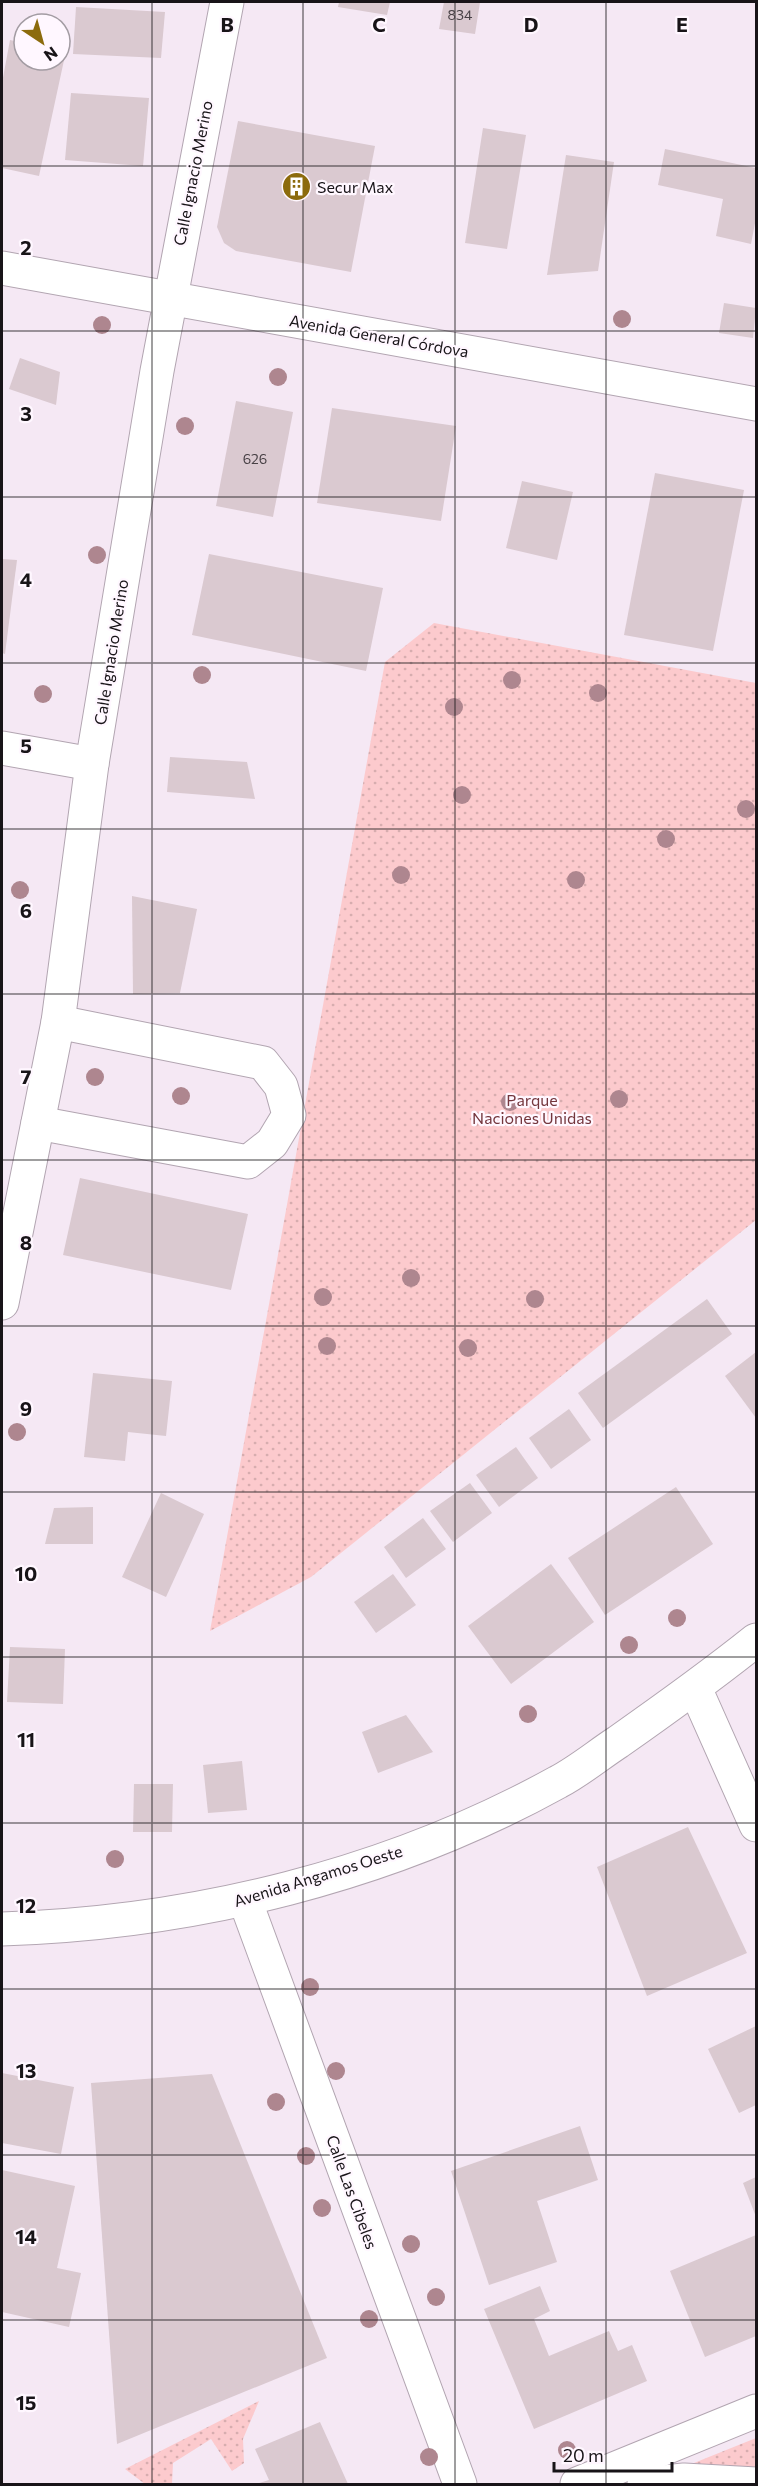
<svg xmlns="http://www.w3.org/2000/svg" width="758" height="2486" font-family="Commissioner,sans-serif">
<defs>
<pattern id="green-dots" width="8" height="8" patternUnits="userSpaceOnUse" patternTransform="scale(1.5)"><rect width="8" height="8" fill="#fccacd"/><path d="M2 2h.1M6 6h.1" fill="none" stroke="#d7adaf" stroke-width="1.8" stroke-linecap="round"/></pattern>
</defs>
<rect width="100%" height="100%" fill="#f5e8f4"/>
<g fill="url(#green-dots)">
<polygon points="434,623 756,683 756,1220 311,1577 210,1631 385,662"/>
<polygon points="259,2401 243,2439 244,2463 232,2471 211,2439 173,2463 172,2484 145,2484 125,2469"/>
<polygon points="756,2438 756,2474 684,2467"/>
</g>
<g fill="#dac9d0">
<polygon points="339,2 390,2 387,15 338,7"/>
<polygon points="444,2 480,2 475,34 439,29"/>
<polygon points="76,7 165,12 161,58 73,54"/>
<polygon points="10,40 24,43 24,60 60,60 60,50 66,51 39,176 2,168 2,83"/>
<polygon points="71,93 149,98 143,166 65,160"/>
<polygon points="238,121 375,146 351,272 236,251 224,243 217,227"/>
<polygon points="483,128 526,135 507,249 465,243"/>
<polygon points="665,149 756,168 756,218 751,244 716,236 723,199 658,185"/>
<polygon points="566,155 614,162 598,271 547,275"/>
<polygon points="724,303 756,308 753,338 719,333"/>
<polygon points="20,358 60,372 56,405 9,389"/>
<polygon points="236,401 293,412 273,517 216,506"/>
<polygon points="332,408 456,426 441,521 317,503"/>
<polygon points="655,473 744,490 713,651 624,635"/>
<polygon points="522,481 573,492 557,560 506,548"/>
<polygon points="209,554 383,588 366,671 192,635"/>
<polygon points="2,559 17,560 5,654 2,653"/>
<polygon points="170,757 247,762 255,799 167,792"/>
<polygon points="132,896 197,909 180,993 133,994"/>
<polygon points="80,1178 248,1214 231,1290 63,1255"/>
<polygon points="707,1299 732,1334 603,1428 578,1393"/>
<polygon points="756,1352 756,1418 725,1376"/>
<polygon points="93,1373 172,1381 166,1436 128,1432 125,1461 84,1457"/>
<polygon points="569,1409 591,1440 551,1469 529,1438"/>
<polygon points="516,1447 538,1478 499,1507 476,1475"/>
<polygon points="470,1483 492,1513 453,1542 430,1511"/>
<polygon points="676,1487 713,1544 605,1615 568,1558"/>
<polygon points="161,1493 204,1514 166,1597 122,1577"/>
<polygon points="93,1507 93,1544 45,1544 54,1508"/>
<polygon points="423,1518 446,1549 406,1578 384,1547"/>
<polygon points="551,1564 594,1622 511,1684 468,1626"/>
<polygon points="393,1574 416,1605 376,1633 354,1602"/>
<polygon points="10,1647 65,1649 63,1704 7,1702"/>
<polygon points="406,1715 433,1752 378,1773 362,1732"/>
<polygon points="242,1761 247,1810 208,1813 203,1765"/>
<polygon points="134,1784 173,1784 172,1832 133,1832"/>
<polygon points="688,1827 747,1953 647,1996 597,1867"/>
<polygon points="756,2026 756,2105 739,2113 708,2049"/>
<polygon points="2,2073 74,2087 61,2154 2,2143"/>
<polygon points="212,2074 327,2358 117,2444 91,2083"/>
<polygon points="580,2126 598,2180 537,2201 557,2262 489,2285 451,2171"/>
<polygon points="2,2170 75,2186 57,2268 81,2273 69,2327 2,2312"/>
<polygon points="756,2177 756,2217 743,2183"/>
<polygon points="756,2235 756,2336 705,2357 670,2271"/>
<polygon points="540,2286 550,2311 534,2319 549,2356 609,2331 618,2351 632,2345 647,2381 534,2429 484,2309"/>
<polygon points="320,2422 348,2484 256,2484 269,2480 255,2449"/>
</g>
<g fill="none" stroke-linecap="round" stroke-linejoin="round">
<defs>
<g id="street">
<polyline points="2,748 92,764"/>
<polyline points="38,1123 248,1162 272,1143 289,1115 281,1086 263,1063 58,1022"/>
<polyline points="2,1303 58,1022 92,764 157,371 227,2"/>
<polyline points="695,1688 756,1825"/>
<polyline points="245,1900 460,2484"/>
<polyline points="577,2484 756,2411"/>
<polyline points="644,2484 684,2480 756,2484"/>
</g>
<g id="secondary">
<polyline points="2,268 756,404"/>
<path d="M2,1929c191,-6 386,-53 556,-147 21,-11 40,-27 60,-40 47,-33 93,-66 138,-102"/>
</g>
</defs>
<use href="#street" stroke="#b2a5b1" stroke-width="35"/>
<use href="#secondary" stroke="#b2a5b1" stroke-width="35"/>
<use href="#street" stroke="#fff" stroke-width="33"/>
<use href="#secondary" stroke="#fff" stroke-width="33"/>
</g>
<g fill="#ae868f">
<circle cx="622" cy="319" r="9"/>
<circle cx="102" cy="325" r="9"/>
<circle cx="278" cy="377" r="9"/>
<circle cx="185" cy="426" r="9"/>
<circle cx="97" cy="555" r="9"/>
<circle cx="202" cy="675" r="9"/>
<circle cx="512" cy="680" r="9"/>
<circle cx="598" cy="693" r="9"/>
<circle cx="43" cy="694" r="9"/>
<circle cx="454" cy="707" r="9"/>
<circle cx="462" cy="795" r="9"/>
<circle cx="746" cy="809" r="9"/>
<circle cx="666" cy="839" r="9"/>
<circle cx="401" cy="875" r="9"/>
<circle cx="576" cy="880" r="9"/>
<circle cx="20" cy="890" r="9"/>
<circle cx="95" cy="1077" r="9"/>
<circle cx="181" cy="1096" r="9"/>
<circle cx="619" cy="1099" r="9"/>
<circle cx="510" cy="1102" r="9"/>
<circle cx="411" cy="1278" r="9"/>
<circle cx="323" cy="1297" r="9"/>
<circle cx="535" cy="1299" r="9"/>
<circle cx="327" cy="1346" r="9"/>
<circle cx="468" cy="1348" r="9"/>
<circle cx="17" cy="1432" r="9"/>
<circle cx="677" cy="1618" r="9"/>
<circle cx="629" cy="1645" r="9"/>
<circle cx="528" cy="1714" r="9"/>
<circle cx="115" cy="1859" r="9"/>
<circle cx="310" cy="1987" r="9"/>
<circle cx="336" cy="2071" r="9"/>
<circle cx="276" cy="2102" r="9"/>
<circle cx="306" cy="2156" r="9"/>
<circle cx="322" cy="2208" r="9"/>
<circle cx="411" cy="2244" r="9"/>
<circle cx="436" cy="2297" r="9"/>
<circle cx="369" cy="2319" r="9"/>
<circle cx="567" cy="2450" r="9"/>
<circle cx="429" cy="2457" r="9"/>
</g>
<path fill="none" stroke="#181418" stroke-width="1.5" stroke-opacity="0.55" d="M152,2v2482M303,2v2482M455,2v2482M606,2v2482M2,166h754M2,331h754M2,497h754M2,663h754M2,829h754M2,994h754M2,1160h754M2,1326h754M2,1492h754M2,1657h754M2,1823h754M2,1989h754M2,2155h754M2,2320h754"/>
<defs>
<symbol id="building-disc" viewBox="-11 -11 22 22"><circle r="9.5" fill="#8c6b0d" stroke="#fff7ff"/><path d="M-4-6H4V6H1V3H-1V6H-4ZM-2.5-4.3h1.7v1.8h-1.7ZM.8-4.3h1.7v1.8H.8ZM-2.5-1h1.7V.8h-1.7ZM.8-1h1.7V.8H.8Z" fill="#fff"/></symbol>
</defs>
<g fill-rule="evenodd">
<use href="#building-disc" x="280" y="170" width="33" height="33"/>
</g>
<g text-anchor="middle" stroke-width="4.5" stroke-linejoin="round" paint-order="stroke">
<g font-size="14" fill="#484146">
<text x="460" y="20">834</text>
<text x="255" y="464">626</text>
</g>
<g font-size="16" fill="#181418" stroke="#fff7ff">
<text transform="translate(193 173) rotate(-79)" y="6">Calle Ignacio Merino</text>
<text transform="translate(379 336) rotate(10)" y="6">Avenida General Córdova</text>
<text transform="translate(111 652) rotate(-81)" y="6">Calle Ignacio Merino</text>
<text transform="translate(318 1876) rotate(-17)" y="6">Avenida Angamos Oeste</text>
<text transform="translate(352 2192) rotate(70)" y="6">Calle Las Cibeles</text>
</g>
<g font-size="16" fill="#181418" stroke="#fff7ff" text-anchor="start">
<text x="317" y="193">Secur Max</text>
</g>
<g font-size="16" fill="#74363d" stroke="#fff7ff">
<text x="532" y="1106">Parque<tspan x="532" dy="18">Naciones Unidas</tspan></text>
</g>
</g>
<g font-size="20" text-anchor="middle" font-weight="bold" fill="#181418" stroke="#fff7ff" stroke-width="4.5" stroke-linejoin="round" paint-order="stroke">
<text x="227" y="32">B</text>
<text x="379" y="32">C</text>
<text x="531" y="32">D</text>
<text x="682" y="32">E</text>
<text x="26" y="255">2</text>
<text x="26" y="421">3</text>
<text x="26" y="587">4</text>
<text x="26" y="753">5</text>
<text x="26" y="918">6</text>
<text x="26" y="1084">7</text>
<text x="26" y="1250">8</text>
<text x="26" y="1416">9</text>
<text x="26" y="1581">10</text>
<text x="26" y="1747">11</text>
<text x="26" y="1913">12</text>
<text x="26" y="2078">13</text>
<text x="26" y="2244">14</text>
<text x="26" y="2410">15</text>
</g>
<rect width="758" height="2486" fill="none" stroke="#181418" stroke-width="6"/>
<g transform="translate(42 42) rotate(144)"><circle r="28" fill="#fff7ff" stroke="#a39ca3" stroke-width="1.5"/>
<path d="M0-4.5L10 22L0 15L-10 22Z" fill="#8c6b0d"/>
<text y="-9" font-size="16" font-weight="bold" text-anchor="middle" fill="#181418">N</text>
</g>
<path d="M554 2462v9h118v-9" fill="none" stroke="#181418" stroke-width="3"/>
<text x="563" y="2462" font-size="18" fill="#181418" stroke="#fff7ff" stroke-width="4.5" paint-order="stroke">20 m</text>
</svg>
